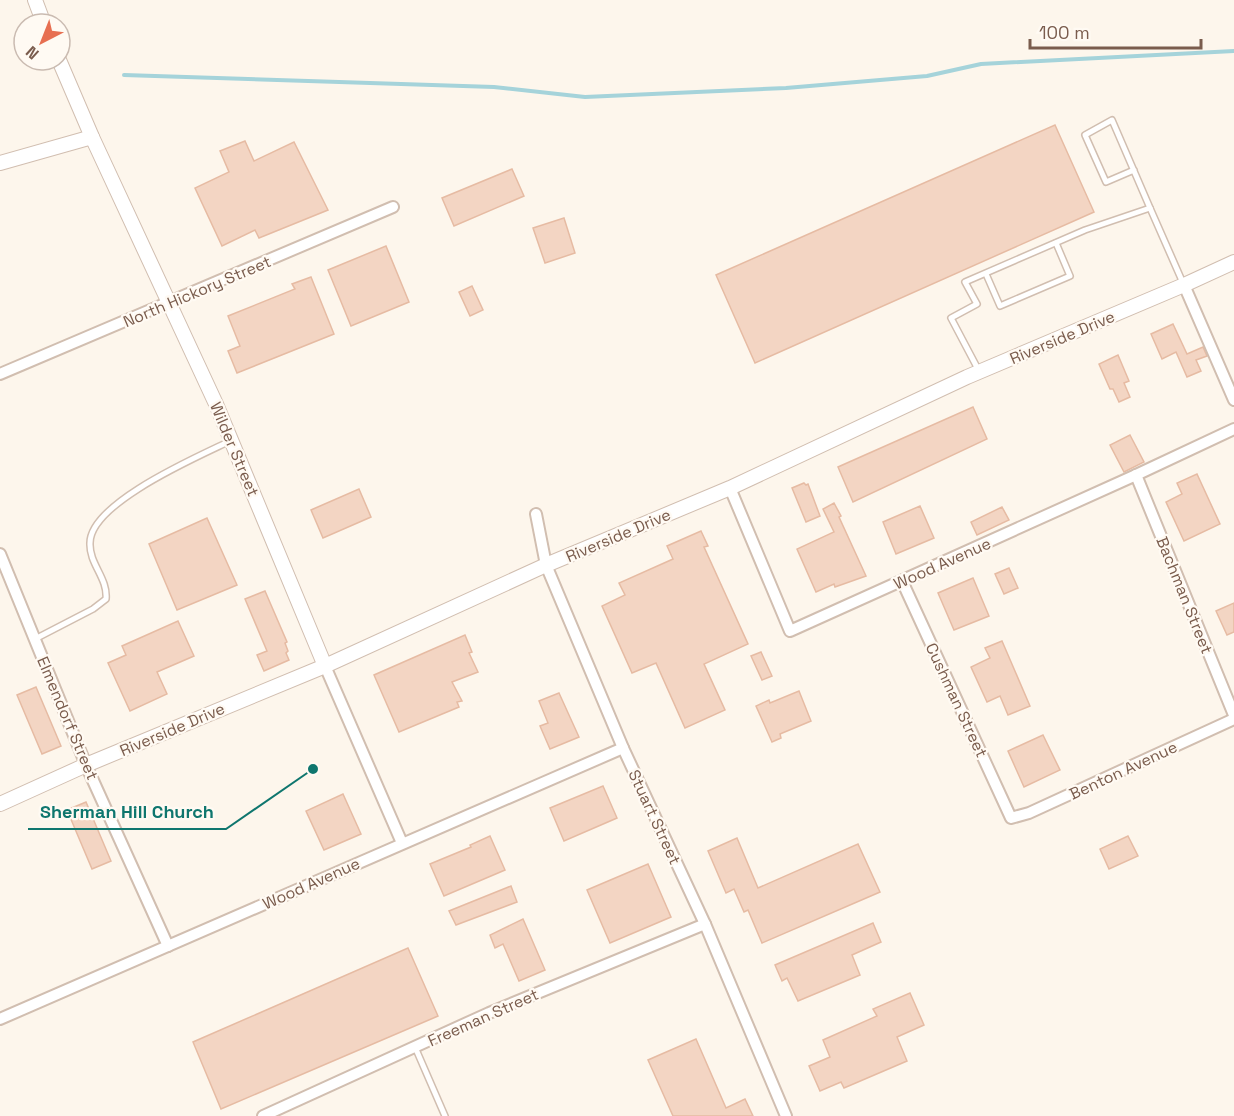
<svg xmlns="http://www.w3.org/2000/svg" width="1234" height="1116" font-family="'Space Grotesk',sans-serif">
<rect width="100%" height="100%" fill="#fdf6ec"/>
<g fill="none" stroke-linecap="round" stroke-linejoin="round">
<polyline stroke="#a5d3da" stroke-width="4" points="124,75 494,87 585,97 786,88 927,76 981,64 1234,51"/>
</g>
<g fill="#f3d5c3" stroke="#e6bba3" stroke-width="1.5">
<polygon points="1055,125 1094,212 755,363 716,275"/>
<polygon points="245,141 254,161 294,142 328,210 259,238 255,230 222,246 195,188 229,172 220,151"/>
<polygon points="512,169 524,196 454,226 442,198"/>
<polygon points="564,218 575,253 545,263 533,228"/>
<polygon points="386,246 409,302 351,326 328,270"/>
<polygon points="311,277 334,334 237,373 228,351 240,346 228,316 295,289 292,284"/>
<polygon points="472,286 483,310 470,316 459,292"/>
<polygon points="1173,324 1187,354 1203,347 1207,356 1196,360 1201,371 1187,377 1176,352 1162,359 1151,334"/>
<polygon points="1118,355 1129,381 1124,383 1130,397 1119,402 1113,389 1110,389 1099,364"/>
<polygon points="973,407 987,439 853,502 838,467"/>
<polygon points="1130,435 1144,462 1124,472 1110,445"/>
<polygon points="1197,474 1220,524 1184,541 1166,502 1182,494 1177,483"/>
<polygon points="804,483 806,485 808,484 820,516 806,522 792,488"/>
<polygon points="359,489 371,517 323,538 311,510"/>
<polygon points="834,503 841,516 839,517 866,576 835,587 834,584 816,592 797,549 834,532 823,509"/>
<polygon points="920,506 934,538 896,554 883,522"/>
<polygon points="1002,507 1009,520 977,535 971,522"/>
<polygon points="207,518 237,585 177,610 149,544"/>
<polygon points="701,531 708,546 704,547 748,644 704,664 725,710 685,728 656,663 632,673 602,606 625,595 619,583 673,559 667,546"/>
<polygon points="1009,568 1018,588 1004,594 995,574"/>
<polygon points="973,578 989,616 954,630 938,593"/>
<polygon points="265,591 287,642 285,643 288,651 286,653 289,660 264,671 257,655 267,651 245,599"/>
<polygon points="1234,603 1234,632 1227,635 1216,611"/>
<polygon points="178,621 194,656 157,672 167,694 130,711 108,663 126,655 122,646"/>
<polygon points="465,635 472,652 469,653 478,672 452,682 462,701 457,702 459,707 399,732 374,675"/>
<polygon points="1002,641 1030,706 1008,715 1000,696 987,702 971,667 990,658 985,648"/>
<polygon points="761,652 772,676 762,680 751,656"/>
<polygon points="36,687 61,746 42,754 17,695"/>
<polygon points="799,691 811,721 780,734 781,738 772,742 756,706 769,700 770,703"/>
<polygon points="559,693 579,737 550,749 540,726 548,723 539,701"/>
<polygon points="1043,735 1060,770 1024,787 1008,751"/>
<polygon points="603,786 617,818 564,841 550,808"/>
<polygon points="343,794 361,834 324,850 306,811"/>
<polygon points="86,802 111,861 92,869 67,810"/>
<polygon points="490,836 505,870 444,896 430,864 471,847 470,845"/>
<polygon points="1128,836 1138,856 1109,869 1100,849"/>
<polygon points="737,838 758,888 858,844 880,892 762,943 748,910 744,912 734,889 726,893 708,851"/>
<polygon points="648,864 671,917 610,943 587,890"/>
<polygon points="511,886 517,902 456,925 449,911"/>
<polygon points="523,919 545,970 519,981 503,944 495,948 490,935"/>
<polygon points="873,923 881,942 852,955 860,975 798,1001 787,978 782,981 775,965"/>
<polygon points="408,948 438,1016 221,1109 193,1042"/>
<polygon points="910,993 924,1025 897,1037 907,1061 844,1088 841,1082 820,1091 809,1066 830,1057 823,1040 877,1016 873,1009"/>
<polygon points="696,1039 726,1108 745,1099 753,1116 673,1116 648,1060"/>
</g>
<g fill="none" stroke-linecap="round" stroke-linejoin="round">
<defs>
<g id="service">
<polyline points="1134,170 1106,182 1085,135 1112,120 1150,208"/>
<polyline points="986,274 1000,306 1070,276 1056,243"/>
<polyline points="979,371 951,318 977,304 965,282 1085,230 1150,208 1183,283"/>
<path d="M35,639l58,-30 13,-10c2,-21 -17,-35 -16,-56 0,-40 107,-86 140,-102"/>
<polyline points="415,1047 445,1116"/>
</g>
<g id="minor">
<polyline points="1184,285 1234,400"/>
<polyline points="0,374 393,207"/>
<polyline points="1136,475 1234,715"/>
<polyline points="730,488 790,631 1136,475 1234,429"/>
<polyline points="536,514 546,565 623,748 705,924 786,1116"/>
<polyline points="0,554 86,765 168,946"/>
<polyline points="902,581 1011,818 1029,813 1234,719"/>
<polyline points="325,666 402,843"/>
<polyline points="0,1019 623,748"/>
<polyline points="263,1116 489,1013 705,924"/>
</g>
<g id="tertiary">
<polyline points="35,0 44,24"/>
<polyline points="59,60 92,137 216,404 325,666"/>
<polyline points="0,163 92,137"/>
<polyline points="0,804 86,765 325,666 546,565 730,488 967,377 1184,285 1234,262"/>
</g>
</defs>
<use href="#service" stroke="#d1beb0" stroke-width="8"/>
<use href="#minor" stroke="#d1beb0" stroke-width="14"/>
<use href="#tertiary" stroke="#d1beb0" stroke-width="16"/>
<use href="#service" stroke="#fff" stroke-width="5"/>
<use href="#minor" stroke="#fff" stroke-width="10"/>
<use href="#tertiary" stroke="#fff" stroke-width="14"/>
</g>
<g text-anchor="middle" stroke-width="4.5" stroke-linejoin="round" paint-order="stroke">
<g font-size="16" fill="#7a5c4d" stroke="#fffaf3">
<text transform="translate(197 291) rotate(-23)" y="6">North Hickory Street</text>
<text transform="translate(1062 337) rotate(-23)" y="6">Riverside Drive</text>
<text transform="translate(235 449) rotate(67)" y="6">Wilder Street</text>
<text transform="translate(618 535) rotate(-23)" y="6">Riverside Drive</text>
<text transform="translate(942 563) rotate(-24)" y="6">Wood Avenue</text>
<text transform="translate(1185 595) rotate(68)" y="6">Bachman Street</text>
<text transform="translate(957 700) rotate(65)" y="6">Cushman Street</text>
<text transform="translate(68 718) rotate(67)" y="6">Elmendorf Street</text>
<text transform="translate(172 729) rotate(-23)" y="6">Riverside Drive</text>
<text transform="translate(1123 770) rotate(-25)" y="6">Benton Avenue</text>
<text transform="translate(655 817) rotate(65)" y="6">Stuart Street</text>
<text transform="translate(311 883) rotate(-24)" y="6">Wood Avenue</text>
<text transform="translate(483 1017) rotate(-24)" y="6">Freeman Street</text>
</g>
</g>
<path fill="none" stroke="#0f766e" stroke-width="2" d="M313 769L226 829H28"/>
<circle fill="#0f766e" stroke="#fffaf3" stroke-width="2" cx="313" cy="769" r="6"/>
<g font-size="18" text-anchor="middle" font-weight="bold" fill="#0f766e" stroke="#fffaf3" stroke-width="4.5" stroke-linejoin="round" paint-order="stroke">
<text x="127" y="818">Sherman Hill Church</text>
</g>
<g transform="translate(42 42) rotate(222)"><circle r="28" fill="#fffaf3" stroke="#cabbb1" stroke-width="1.5"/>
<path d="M0-4.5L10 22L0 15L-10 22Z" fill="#e76f51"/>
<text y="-9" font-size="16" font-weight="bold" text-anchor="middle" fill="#7a5c4d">N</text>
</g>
<path d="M1030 39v9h171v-9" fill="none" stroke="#7a5c4d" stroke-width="3"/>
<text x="1039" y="39" font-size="18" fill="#7a5c4d" stroke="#fffaf3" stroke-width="4.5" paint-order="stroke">100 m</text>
</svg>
